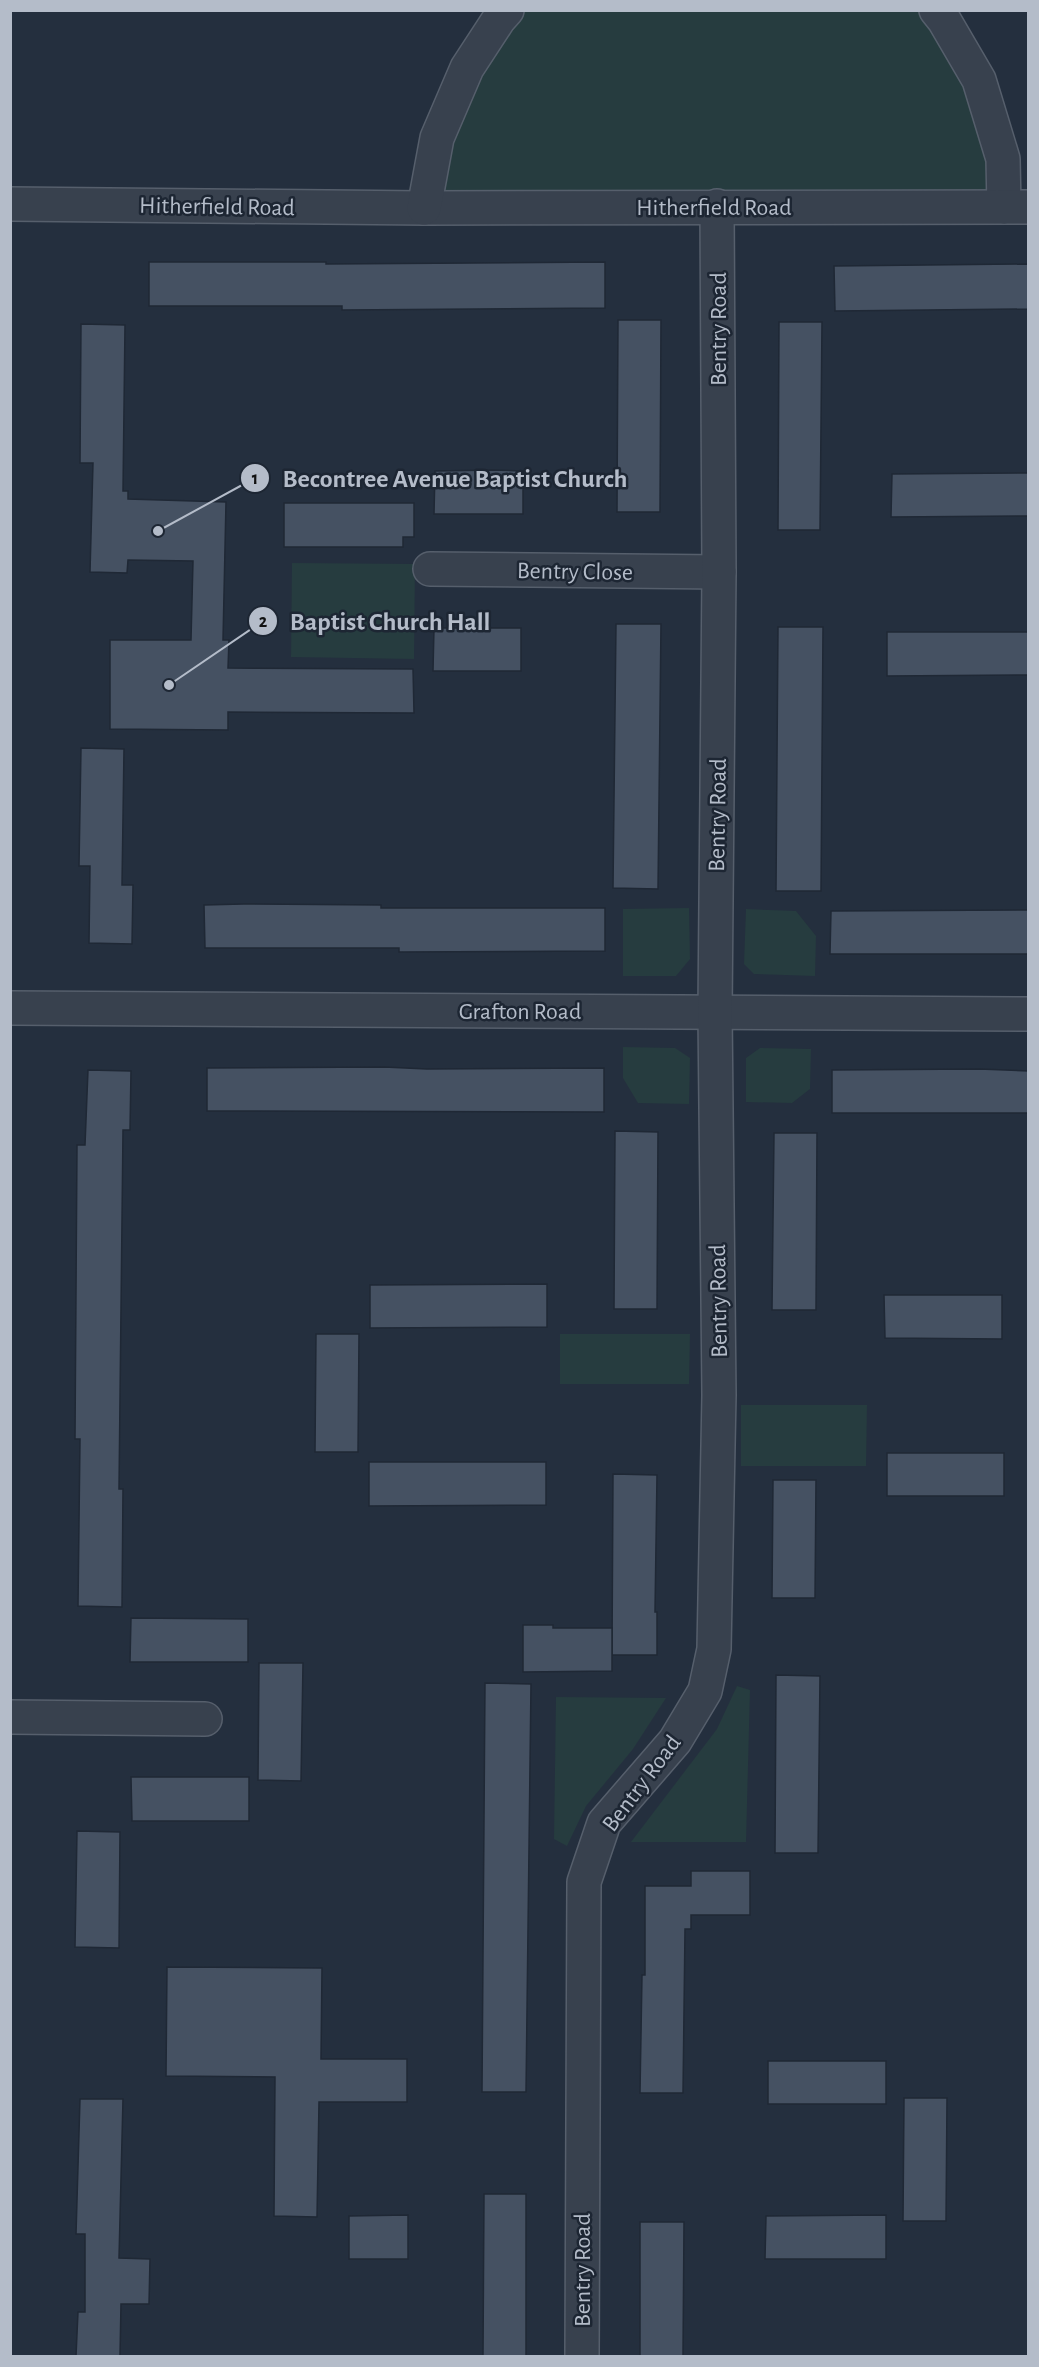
<svg xmlns="http://www.w3.org/2000/svg" width="1039" height="2367" font-family="'Alegreya Sans',sans-serif">
<rect width="100%" height="100%" fill="#242f3e"/>
<g fill="#263c3f">
<polygon points="507,11 936,11 944,20 1004,207 424,208"/>
<polygon points="292,563 415,564 414,659 291,657"/>
<polygon points="689,908 690,959 676,976 623,976 623,909"/>
<polygon points="746,909 796,911 816,936 815,976 754,974 744,964"/>
<polygon points="623,1047 675,1048 690,1058 689,1104 638,1103 623,1078"/>
<polygon points="760,1048 811,1049 810,1089 792,1103 746,1102 746,1058"/>
<polygon points="560,1334 690,1334 689,1384 560,1384"/>
<polygon points="741,1405 867,1405 866,1466 741,1466"/>
<polygon points="737,1686 750,1690 746,1842 631,1842 717,1729"/>
<polygon points="556,1697 666,1698 633,1749 586,1806 567,1846 554,1839"/>
</g>
<g fill="#455162" stroke="#1f2835" stroke-width="1.5">
<polygon points="149,262 326,262 326,264 605,262 605,308 342,310 342,306 149,306"/>
<polygon points="1029,264 1029,309 835,311 834,266"/>
<polygon points="618,320 661,320 660,512 617,512"/>
<polygon points="779,322 822,322 820,530 778,530"/>
<polygon points="81,324 125,325 123,491 128,491 128,499 226,502 223,640 229,640 228,668 413,669 414,713 228,712 228,730 110,729 110,640 191,640 193,561 128,560 127,573 90,572 93,463 80,463"/>
<polygon points="493,470 523,471 523,514 434,514 435,471"/>
<polygon points="1029,473 1029,516 891,517 892,474"/>
<polygon points="284,503 414,503 414,537 403,537 403,547 284,547"/>
<polygon points="616,624 661,624 658,889 613,888"/>
<polygon points="778,627 823,627 821,891 776,891"/>
<polygon points="434,628 521,628 521,671 433,671"/>
<polygon points="887,632 1029,632 1029,675 887,676"/>
<polygon points="81,748 124,749 122,885 133,885 132,944 89,943 90,866 79,866"/>
<polygon points="243,904 381,905 381,908 605,908 605,951 399,952 399,948 205,948 204,905"/>
<polygon points="1029,910 1029,954 830,954 831,911"/>
<polygon points="384,1067 427,1069 604,1068 604,1112 207,1111 207,1068"/>
<polygon points="979,1069 1029,1071 1029,1113 832,1113 832,1070"/>
<polygon points="88,1070 131,1071 130,1130 123,1130 119,1489 123,1489 122,1607 78,1606 80,1439 75,1439 77,1145 85,1145"/>
<polygon points="615,1131 658,1132 657,1309 614,1309"/>
<polygon points="774,1133 817,1133 816,1310 772,1310"/>
<polygon points="547,1284 547,1327 370,1328 370,1285"/>
<polygon points="884,1295 1002,1295 1002,1339 885,1338"/>
<polygon points="316,1334 359,1334 358,1452 315,1452"/>
<rect x="887" y="1453" width="117" height="43"/>
<polygon points="369,1462 546,1462 546,1505 369,1506"/>
<polygon points="613,1474 657,1475 655,1612 657,1612 657,1655 612,1655"/>
<polygon points="773,1480 816,1480 815,1598 772,1598"/>
<polygon points="131,1618 248,1619 248,1662 130,1662"/>
<polygon points="523,1625 553,1625 553,1628 612,1628 612,1671 523,1672"/>
<polygon points="259,1663 303,1663 301,1781 258,1780"/>
<polygon points="776,1675 820,1676 818,1853 775,1853"/>
<polygon points="485,1683 531,1684 526,2092 482,2092"/>
<polygon points="131,1777 249,1777 249,1821 132,1821"/>
<polygon points="77,1831 120,1832 119,1948 75,1947"/>
<polygon points="691,1871 750,1871 750,1915 691,1915 691,1929 685,1929 683,2093 640,2093 642,1975 645,1975 645,1886 691,1886"/>
<polygon points="167,1967 322,1968 321,2059 407,2059 407,2102 319,2102 317,2217 274,2216 275,2077 166,2076"/>
<rect x="768" y="2061" width="118" height="43"/>
<polygon points="904,2098 947,2098 946,2221 903,2221"/>
<polygon points="80,2099 123,2099 119,2258 150,2259 149,2304 121,2304 120,2356 76,2356 78,2312 85,2312 85,2234 76,2234"/>
<polygon points="484,2194 526,2194 526,2356 483,2356"/>
<polygon points="408,2215 408,2259 349,2259 349,2216"/>
<polygon points="886,2215 886,2259 765,2259 766,2216"/>
<polygon points="640,2222 684,2222 683,2356 640,2356"/>
</g>
<g fill="none" stroke-linecap="round" stroke-linejoin="round">
<defs>
<g id="minor">
<polyline points="936,10 944,20 979,80 1003,159 1004,207"/>
<polyline points="10,204 424,208 1028,207"/>
<polyline points="424,208 437,138 467,68 499,19 507,10"/>
<polyline points="430,569 719,572"/>
<polyline points="10,1008 1028,1014"/>
<polyline points="10,1717 205,1719"/>
<polyline points="582,2356 584,1882 604,1823 675,1741 705,1691 714,1649 719,1395 715,1012 719,572 717,206"/>
</g>
</defs>
<use href="#minor" stroke="#565f6c" stroke-width="36"/>
<use href="#minor" stroke="#38414e" stroke-width="33"/>
</g>
<g text-anchor="middle" stroke-width="5" stroke-linejoin="round" paint-order="stroke">
<g font-size="24" fill="#b4bcc9" stroke="#1d2633">
<text transform="translate(217 206) rotate(1)" y="8">Hitherfield Road</text>
<text x="714" y="215">Hitherfield Road</text>
<text transform="translate(718 329) rotate(-90)" y="8">Bentry Road</text>
<text transform="translate(575 571) rotate(1)" y="8">Bentry Close</text>
<text transform="translate(717 815) rotate(-89)" y="8">Bentry Road</text>
<text x="520" y="1019">Grafton Road</text>
<text transform="translate(718 1301) rotate(-91)" y="8">Bentry Road</text>
<text transform="translate(641 1783) rotate(-53)" y="8">Bentry Road</text>
<text transform="translate(582 2270) rotate(-90)" y="8">Bentry Road</text>
</g>
</g>
<path fill="none" stroke="#b4bcc9" stroke-width="2" d="M158 531L255 478M169 685L263 621"/>
<g fill="#b4bcc9" stroke="#1d2633" stroke-width="2">
<circle cx="158" cy="531" r="6"/>
<circle cx="169" cy="685" r="6"/>
<circle cx="255" cy="478" r="15"/>
<circle cx="263" cy="621" r="15"/>
</g>
<g font-size="18" text-anchor="middle" font-weight="bold" fill="#111">
<text x="255" y="484">1</text>
<text x="263" y="627">2</text>
</g>
<g font-size="26" text-anchor="middle" font-weight="bold" fill="#b4bcc9" stroke="#1d2633" stroke-width="5" stroke-linejoin="round" paint-order="stroke">
<text x="455" y="487">Becontree Avenue Baptist Church</text>
<text x="390" y="630">Baptist Church Hall</text>
</g>
<rect width="1039" height="2367" fill="none" stroke="#b4bcc9" stroke-width="24"/>
</svg>
